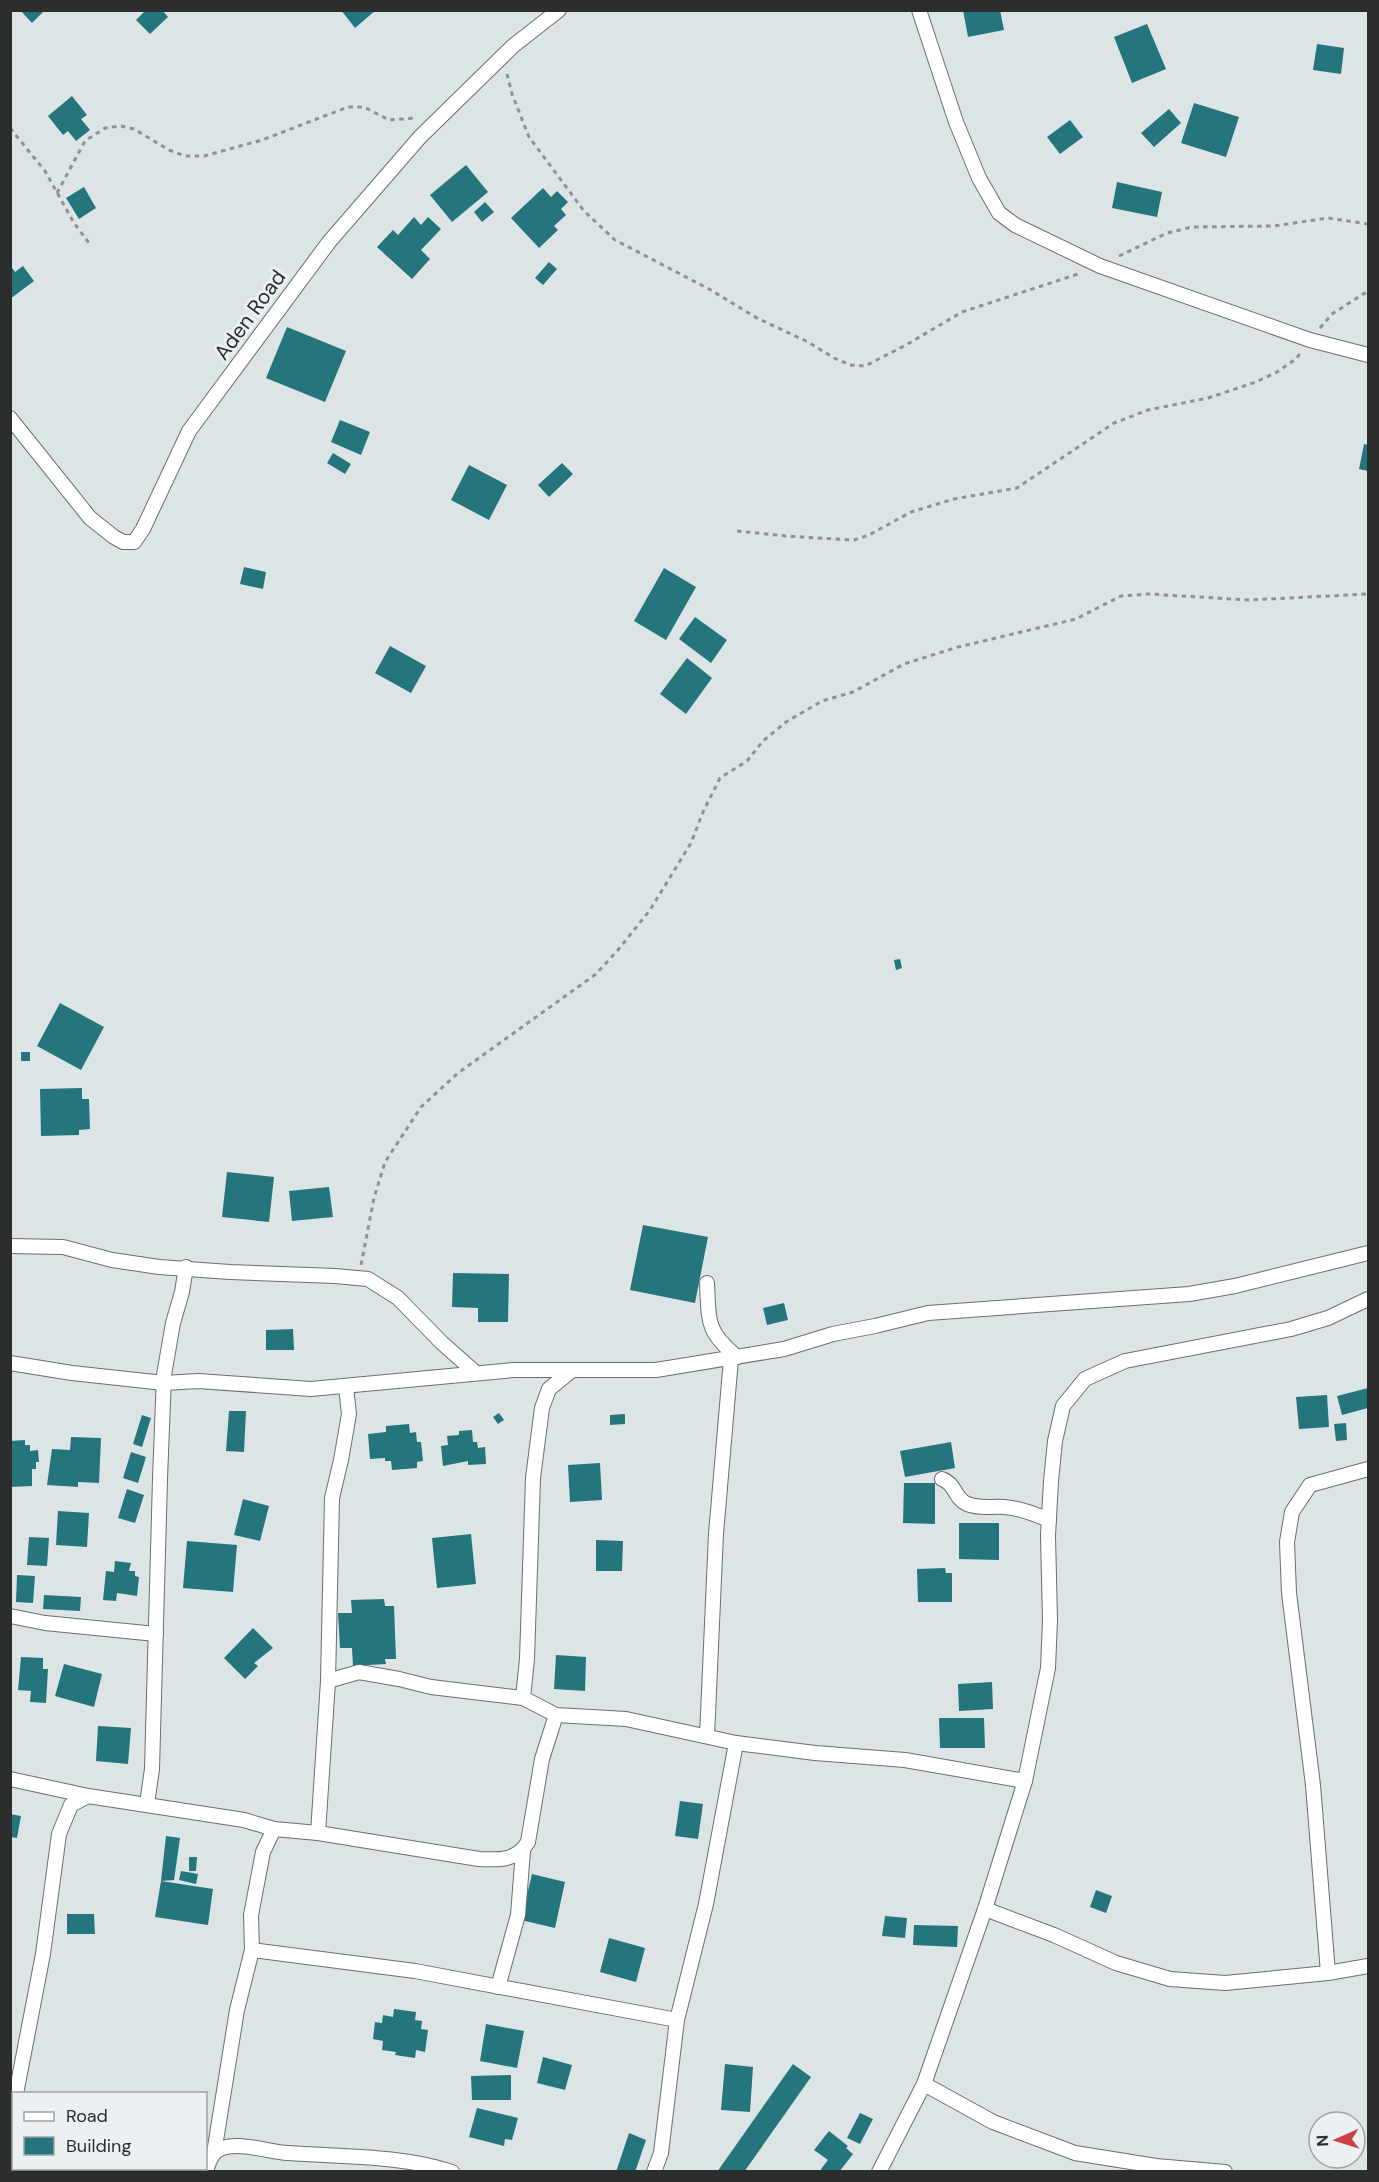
<svg xmlns="http://www.w3.org/2000/svg" width="1379" height="2182" font-family="'DM Sans',sans-serif">
<rect width="100%" height="100%" fill="#dde4e5"/>
<g fill="#24767c">
<polygon points="20,10 45,10 32,23"/>
<polygon points="146,10 162,10 168,17 150,34 136,20"/>
<polygon points="341,10 376,10 355,28"/>
<polygon points="963,10 1000,10 1004,30 968,37"/>
<polygon points="1147,24 1166,69 1132,83 1114,37"/>
<polygon points="1317,44 1344,48 1341,74 1313,70"/>
<polygon points="72,96 87,115 81,119 90,130 76,141 68,131 63,135 48,116"/>
<polygon points="1194,103 1239,117 1226,157 1181,143"/>
<polygon points="1169,109 1181,123 1154,147 1141,133"/>
<polygon points="1070,120 1083,137 1060,154 1047,137"/>
<polygon points="466,165 488,192 452,222 430,195"/>
<polygon points="1117,182 1162,192 1157,217 1112,208"/>
<polygon points="84,187 96,208 79,219 66,198"/>
<polygon points="543,188 551,197 557,191 568,202 561,209 566,215 554,226 558,230 539,248 511,218"/>
<polygon points="485,202 494,212 482,222 474,212"/>
<polygon points="414,217 421,225 428,217 441,229 421,250 430,259 412,279 377,247 393,230 398,235"/>
<polygon points="549,262 557,269 543,285 535,278"/>
<polygon points="10,265 15,272 23,266 34,281 10,299"/>
<polygon points="287,327 346,351 325,402 266,378"/>
<polygon points="340,420 370,432 361,455 331,442"/>
<polygon points="1364,444 1368,445 1368,471 1359,469"/>
<polygon points="333,453 351,464 345,474 327,463"/>
<polygon points="562,463 573,474 549,497 538,485"/>
<polygon points="469,465 507,485 489,520 451,500"/>
<polygon points="244,567 266,572 263,589 240,584"/>
<polygon points="664,568 696,587 666,640 634,621"/>
<polygon points="695,617 727,640 711,663 679,639"/>
<polygon points="390,646 426,666 411,693 375,673"/>
<polygon points="687,658 712,678 686,714 660,694"/>
<polygon points="900,959 902,968 896,970 894,960"/>
<polygon points="60,1003 104,1027 81,1070 37,1046"/>
<rect x="21" y="1052" width="9" height="9"/>
<polygon points="82,1088 82,1099 89,1099 90,1129 79,1130 79,1135 41,1136 40,1089"/>
<polygon points="227,1172 274,1177 269,1222 222,1217"/>
<polygon points="329,1187 333,1217 292,1221 289,1191"/>
<polygon points="643,1225 708,1237 695,1303 630,1290"/>
<polygon points="453,1273 509,1274 508,1322 478,1322 478,1308 452,1307"/>
<polygon points="784,1303 788,1320 767,1325 763,1308"/>
<polygon points="293,1329 294,1350 266,1350 266,1330"/>
<polygon points="1368,1388 1368,1408 1342,1415 1337,1396"/>
<polygon points="1327,1395 1329,1427 1299,1429 1296,1397"/>
<polygon points="229,1411 246,1411 244,1452 226,1451"/>
<polygon points="499,1413 504,1420 498,1424 493,1417"/>
<polygon points="625,1414 625,1424 610,1425 610,1415"/>
<polygon points="142,1415 151,1418 142,1447 133,1444"/>
<polygon points="1346,1423 1347,1440 1336,1441 1334,1424"/>
<polygon points="409,1424 410,1433 416,1432 417,1442 421,1442 423,1461 417,1462 417,1468 392,1470 391,1461 385,1461 385,1458 370,1459 368,1434 386,1432 386,1426"/>
<polygon points="472,1430 473,1442 477,1442 478,1448 485,1447 486,1464 468,1465 468,1461 443,1466 441,1446 448,1445 447,1436 459,1435 459,1431"/>
<polygon points="71,1437 101,1438 99,1483 78,1482 78,1487 47,1485 52,1449 70,1450"/>
<polygon points="25,1440 25,1445 30,1445 30,1451 38,1450 39,1462 36,1462 36,1469 32,1469 32,1486 10,1487 10,1441"/>
<polygon points="951,1442 955,1468 905,1477 900,1451"/>
<polygon points="131,1452 146,1457 138,1483 123,1478"/>
<polygon points="600,1463 602,1500 570,1502 568,1465"/>
<polygon points="904,1483 935,1483 935,1524 903,1523"/>
<polygon points="127,1489 144,1495 135,1523 118,1518"/>
<polygon points="243,1499 269,1506 260,1541 234,1535"/>
<polygon points="58,1511 89,1513 87,1547 56,1545"/>
<polygon points="959,1523 999,1523 999,1560 959,1559"/>
<polygon points="471,1534 476,1584 437,1588 432,1538"/>
<polygon points="29,1537 49,1538 47,1566 27,1565"/>
<polygon points="596,1540 623,1541 622,1571 596,1571"/>
<polygon points="187,1541 237,1545 233,1592 183,1588"/>
<polygon points="115,1561 131,1563 129,1571 135,1571 135,1576 139,1577 137,1596 117,1593 116,1601 103,1600 106,1571 114,1572"/>
<polygon points="945,1568 946,1573 952,1573 952,1602 918,1602 917,1569"/>
<polygon points="17,1575 35,1576 33,1603 16,1602"/>
<polygon points="44,1595 81,1597 80,1611 43,1609"/>
<polygon points="384,1599 385,1606 394,1606 396,1659 385,1659 386,1664 353,1666 352,1648 340,1648 338,1613 352,1613 351,1600"/>
<polygon points="253,1628 273,1648 254,1663 258,1666 245,1679 224,1658"/>
<polygon points="556,1655 586,1657 585,1691 554,1689"/>
<polygon points="21,1657 43,1658 43,1669 48,1669 46,1703 30,1702 31,1691 18,1690"/>
<polygon points="64,1664 102,1674 94,1707 55,1696"/>
<polygon points="992,1682 993,1709 959,1711 958,1684"/>
<polygon points="939,1718 984,1718 985,1748 940,1748"/>
<polygon points="98,1726 131,1728 128,1764 96,1761"/>
<polygon points="680,1801 703,1804 698,1839 675,1836"/>
<polygon points="10,1814 21,1816 17,1838 10,1837"/>
<polygon points="166,1836 180,1838 174,1880 161,1881"/>
<polygon points="189,1857 197,1857 196,1871 189,1871"/>
<polygon points="181,1871 198,1874 196,1884 179,1880"/>
<polygon points="532,1874 565,1882 555,1928 521,1920"/>
<polygon points="161,1881 213,1889 208,1925 155,1917"/>
<polygon points="1096,1890 1112,1896 1106,1913 1090,1907"/>
<polygon points="67,1914 94,1914 95,1934 67,1934"/>
<polygon points="885,1916 907,1918 905,1938 882,1936"/>
<polygon points="914,1925 958,1926 957,1947 913,1945"/>
<polygon points="609,1938 645,1948 636,1982 600,1972"/>
<polygon points="394,2009 416,2012 415,2020 422,2021 421,2029 428,2030 425,2052 416,2050 415,2058 395,2055 396,2052 382,2050 383,2041 373,2039 375,2022 382,2023 383,2015 393,2017"/>
<polygon points="486,2024 524,2031 517,2068 480,2061"/>
<polygon points="543,2057 572,2065 565,2090 537,2083"/>
<polygon points="725,2064 753,2067 750,2112 721,2110"/>
<polygon points="793,2064 811,2077 744,2172 717,2172"/>
<polygon points="511,2075 511,2100 472,2100 471,2076"/>
<polygon points="477,2108 518,2118 512,2140 505,2139 504,2146 469,2137"/>
<polygon points="860,2113 873,2119 860,2144 847,2138"/>
<polygon points="829,2131 848,2146 846,2148 853,2154 839,2172 824,2172 821,2169 828,2160 814,2150"/>
<polygon points="629,2133 646,2140 635,2172 616,2172"/>
<rect x="34" y="2168" width="47" height="4"/>
</g>
<g fill="none" stroke-linecap="round" stroke-linejoin="round">
<defs>
<g id="street">
<polyline points="919,10 956,122 979,178 999,213 1015,225 1100,266 1310,340 1368,355"/>
<polyline points="10,418 90,518 114,537 123,542 134,542 143,529 189,431 329,242 420,137 513,46 559,10"/>
<polyline points="10,1246 63,1247 112,1260 159,1267 230,1272 335,1276 368,1279 398,1298 442,1343 476,1373"/>
<path d="M707,1283c2,39 -1,48 30,74"/>
<polyline points="10,1363 72,1373 164,1383 198,1381 311,1389 514,1370 656,1370 784,1349 833,1334 875,1326 928,1313 1189,1294 1235,1286 1368,1253"/>
<path d="M942,1479c14,5 12,19 25,25 12,5 25,2 37,3 16,1 31,7 45,13"/>
<polyline points="10,1616 45,1623 156,1634"/>
<polyline points="328,1681 359,1672 399,1679 431,1687 523,1698 556,1715 626,1719 736,1743 815,1753 905,1760 1025,1781"/>
<polyline points="523,1698 527,1659 533,1478 542,1408 549,1389 571,1371"/>
<polyline points="707,1736 716,1534 731,1359"/>
<path d="M10,1779l78,17 156,24 30,9 44,4 161,26c20,1 38,2 49,-17l14,-83 14,-44"/>
<polyline points="147,1804 152,1769 160,1479 164,1375 173,1323 182,1292 186,1267"/>
<polyline points="318,1833 328,1681 332,1498 341,1460 349,1414 346,1387"/>
<polyline points="985,1909 1054,1935 1116,1963 1170,1979 1225,1983 1328,1973 1368,1966"/>
<polyline points="252,1950 415,1971 677,2020"/>
<polyline points="1328,1973 1313,1785 1289,1593 1287,1542 1292,1512 1310,1485 1368,1469"/>
<polyline points="498,1987 518,1915 523,1851"/>
<polyline points="924,2084 993,2122 1075,2153 1156,2166 1225,2172"/>
<polyline points="16,2094 43,1954 59,1834 71,1805 88,1796"/>
<polyline points="10,2125 14,2109"/>
<polyline points="214,2153 237,2010 252,1950 251,1915 263,1852 274,1829"/>
<path d="M206,2172c2,-8 6,-20 14,-23 20,-8 48,3 68,4 55,4 112,2 164,19"/>
<polyline points="654,2172 661,2153 677,2020 706,1904 736,1743"/>
<polyline points="879,2172 924,2084 985,1909 1025,1781 1048,1668 1050,1620 1048,1536 1051,1481 1055,1441 1063,1406 1085,1379 1125,1361 1291,1329 1328,1318 1368,1299"/>
</g>
</defs>
<use href="#street" stroke="#696f6f" stroke-width="16"/>
<g stroke="#8f9394" stroke-width="3" stroke-dasharray="4.5 4.5" stroke-linecap="butt">
<polyline points="507,74 512,94 529,137 584,211 615,240 709,289 757,318 808,342 834,358 850,365 865,366 906,345 962,312 1081,273"/>
<polyline points="10,128 45,171 74,223 89,243"/>
<polyline points="57,193 85,141 105,128 121,126 134,129 169,150 185,156 204,156 262,140 348,107 364,107 389,120 417,118"/>
<polyline points="1119,256 1167,233 1192,227 1274,226 1328,218 1368,224"/>
<polyline points="1320,328 1332,314 1368,291"/>
<polyline points="737,531 786,536 834,539 854,540 869,535 911,512 954,499 1017,488 1114,423 1148,410 1208,398 1256,382 1277,372 1296,359 1301,352"/>
<polyline points="361,1265 374,1198 385,1162 421,1107 458,1073 596,974 618,950 650,910 691,843 703,812 720,778 747,761 763,741 786,722 822,701 853,692 904,664 958,647 1076,619 1121,596 1149,594 1249,600 1368,594"/>
</g>
<use href="#street" stroke="#fff" stroke-width="14"/>
</g>
<g text-anchor="middle" stroke-width="6" stroke-linejoin="round" paint-order="stroke">
<g font-size="21" fill="#2c2e2e" stroke="#ebf1f2">
<text transform="translate(250 315) rotate(-54)" y="7">Aden Road</text>
</g>
</g>
<rect width="1379" height="2182" fill="none" stroke="#2c2e2e" stroke-width="24"/>
<rect x="12" y="2092" width="195" height="78" fill="#ebf1f2" stroke="#9fa3a4" stroke-width="1.5"/>
<rect x="24" y="2112" width="30" height="9" fill="#ffffff" stroke="#9fa3a4" stroke-width="1.5"/>
<text x="66" y="2122" font-size="18" fill="#2c2e2e">Road</text>
<rect x="24" y="2137" width="30" height="18" fill="#24767c" stroke="#9fa3a4" stroke-width="1.5"/>
<text x="66" y="2152" font-size="18" fill="#2c2e2e">Building</text>
<g transform="translate(1337 2140) rotate(267)"><circle r="28" fill="#ebf1f2" stroke="#9fa3a4" stroke-width="1.5"/>
<path d="M0-4.5L10 22L0 15L-10 22Z" fill="#cd3d46"/>
<text y="-9" font-size="16" font-weight="bold" text-anchor="middle" fill="#2c2e2e">N</text>
</g>
</svg>
